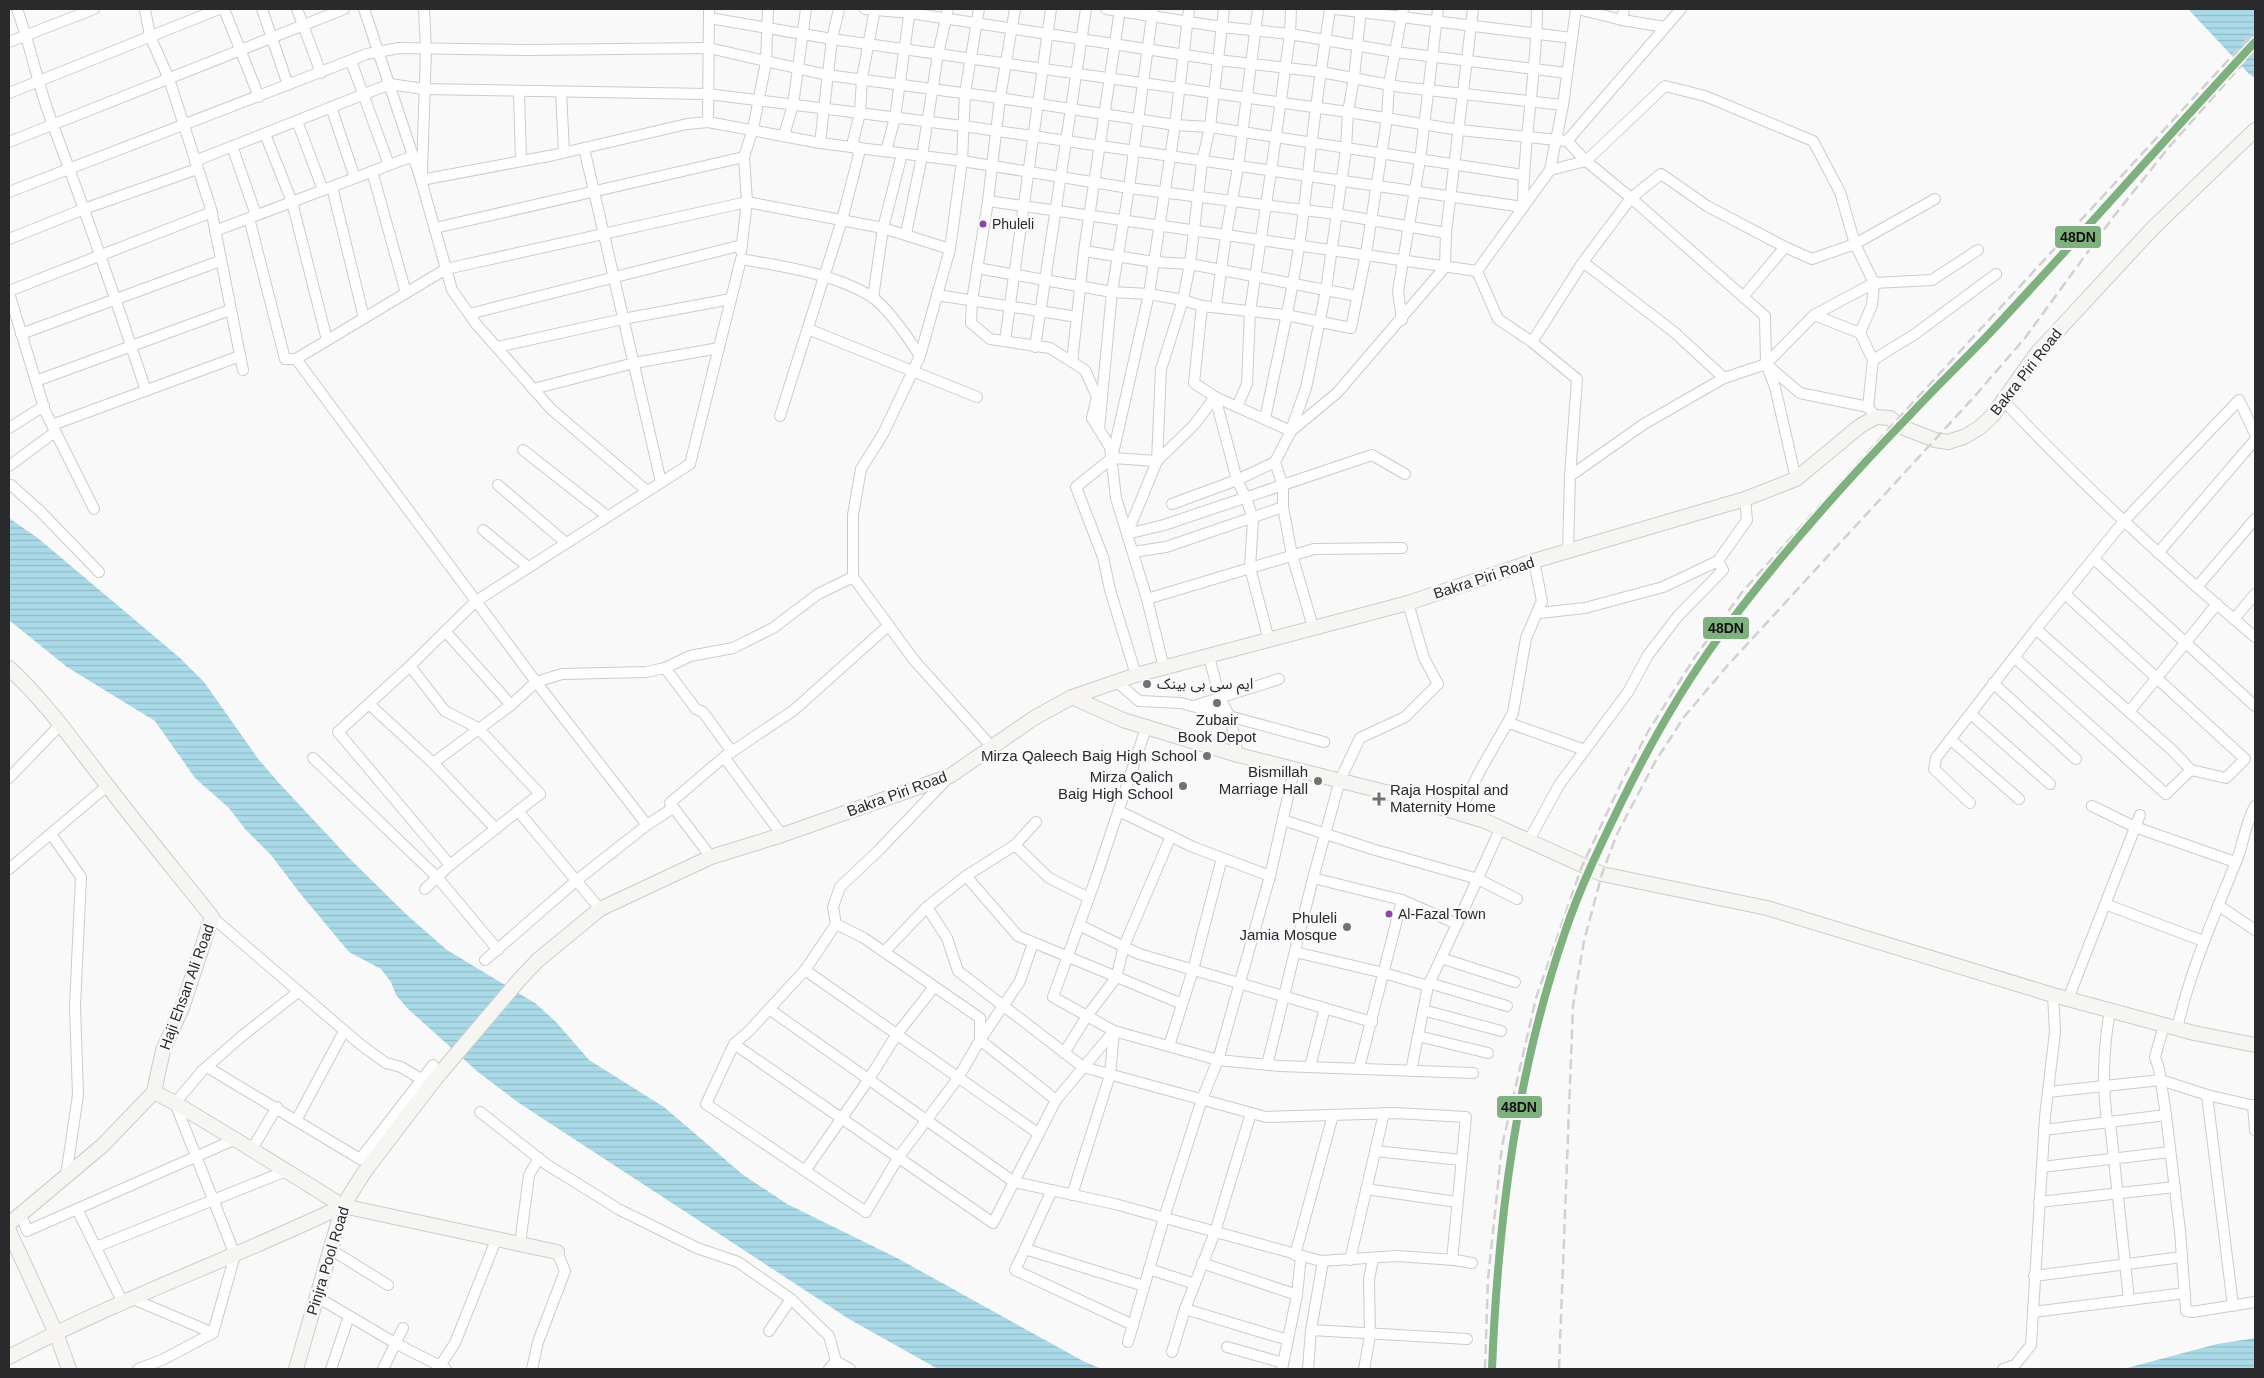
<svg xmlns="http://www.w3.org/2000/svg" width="2264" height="1378" font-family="Helvetica,'Noto Sans Arabic',sans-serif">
<defs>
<pattern id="water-rules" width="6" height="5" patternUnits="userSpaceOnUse" patternTransform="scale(1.25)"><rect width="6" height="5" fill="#aadae8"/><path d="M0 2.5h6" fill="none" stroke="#92bbc7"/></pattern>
</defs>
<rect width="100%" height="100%" fill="#f9f9fa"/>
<g fill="url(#water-rules)">
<polygon points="2188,9 2255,9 2255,78 2249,74"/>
<polygon points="9,518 39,539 180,658 204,682 259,760 279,783 349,858 408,916 447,950 535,1003 556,1022 589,1060 664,1107 742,1174 787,1204 897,1258 1083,1361 1102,1369 938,1369 849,1319 519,1103 478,1072 407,1008 396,995 391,982 381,969 349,952 299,892 271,855 245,829 229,808 195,778 155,721 67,667 9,620"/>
<polygon points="2255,1338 2255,1369 2123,1369 2217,1344"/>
</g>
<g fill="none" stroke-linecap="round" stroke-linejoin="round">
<defs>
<g id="street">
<path d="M17,9c14,38 21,78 36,116 33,88 64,177 93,266"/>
<polyline points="145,9 150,36 169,79 211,209 243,370"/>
<polyline points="224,9 259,97"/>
<polyline points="262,9 288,85"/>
<polyline points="297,9 321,73"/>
<polyline points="364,9 421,180"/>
<polyline points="865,9 910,13 1218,60 1321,72 1401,87 1563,105 1550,170 1477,271 1498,319 1532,342 1577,379 1570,476"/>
<polyline points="1015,9 1000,98 988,201 972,301 971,323 990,339 1050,348 1085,370 1097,397 1092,418 1110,447 1116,498 1147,599 1164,668"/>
<polyline points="1106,9 1222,27 1290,34 1395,52 1567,73"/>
<polyline points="1336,9 1572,38"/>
<polyline points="1578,9 1622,20 1665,27"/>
<polyline points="709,18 832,39 1348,112 1459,130 1567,141 1586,161 1631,198 1765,316 1766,364 1775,387 1796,479"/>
<polyline points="1622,20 1624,9"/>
<polyline points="9,42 94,9"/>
<polyline points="351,61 389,165"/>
<polyline points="519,92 521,161"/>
<polyline points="561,92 564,152"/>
<polyline points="9,93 219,9"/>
<polyline points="1563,105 1576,9"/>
<polyline points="331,107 355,178"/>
<polyline points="297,121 323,190"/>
<polyline points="708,122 709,9"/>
<polyline points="265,134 292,202 327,340"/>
<polyline points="784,135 793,105 806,9"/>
<polyline points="1567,141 1681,9"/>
<polyline points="9,142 344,9"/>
<polyline points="820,143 832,39 839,9"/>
<polyline points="232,146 256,215"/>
<polyline points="584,148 661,482"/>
<polyline points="886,151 895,118 910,9"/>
<path d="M195,161l195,-77 33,5 285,5 255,32 560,81c0,-67 14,-132 14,-198"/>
<polyline points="1550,170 1586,161 1665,86 1705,96 1813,141 1840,192 1855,244 1935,199"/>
<polyline points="372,171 406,293"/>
<polyline points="422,172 426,49 424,9"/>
<polyline points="332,187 364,318"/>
<polyline points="9,192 367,54 399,48 527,50 709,48 827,75 1000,98 1175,125 1210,127 1523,175"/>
<polyline points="988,201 1477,271"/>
<polyline points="249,218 285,359 296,359"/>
<polyline points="435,228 744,157"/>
<polyline points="215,231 413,156"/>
<polyline points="906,234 922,156 938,54 948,9"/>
<polyline points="9,239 84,209 197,169"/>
<polyline points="1785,247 1812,259 1855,244 1874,283 1872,305 1860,333 1873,360 1868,407"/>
<polyline points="741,251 747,202 744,157 753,129 766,62 768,9"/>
<polyline points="1084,251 1154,262 1190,264 1357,296"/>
<polyline points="977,268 1112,292 1149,294 1183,300 1202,306 1286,315 1351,328 1366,254 1387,118 1389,84 1403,9"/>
<polyline points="9,291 212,212"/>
<polyline points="9,293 45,411 94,509"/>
<polyline points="937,295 1077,317"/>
<polyline points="873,298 883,228 902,154"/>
<polyline points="1202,306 1194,383 1215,397 1291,431 1275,462 1283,486 1283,507 1292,555 1313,627"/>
<polyline points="1216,307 1226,235 1238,167 1258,9"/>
<polyline points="469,314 742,245"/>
<polyline points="1814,315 1874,283 1932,280 1978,250"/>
<polyline points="1402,320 1398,291 1420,160 1438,9"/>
<polyline points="808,329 977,397"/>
<polyline points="21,334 220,261"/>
<polyline points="1005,341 1051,9"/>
<polyline points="1532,342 1583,262"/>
<polyline points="497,347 623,319 731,299"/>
<polyline points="1035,347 1086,9"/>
<polyline points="1873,360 1915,334 1996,274"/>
<polyline points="1072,362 1084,251 1120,9"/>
<polyline points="1766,364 1814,315 1860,333"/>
<polyline points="1724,378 1674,332 1583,262 1631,198 1661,174 1707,206 1785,247 1743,297"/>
<polyline points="36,381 230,310"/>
<polyline points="533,389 634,363 719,348"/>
<polyline points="1215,397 1237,480 1246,498 1253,519 1250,568 1269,640"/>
<path d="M2004,401c78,84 163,162 251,236"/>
<polyline points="1237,407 1247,384 1250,311 1271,172 1290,34 1291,9"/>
<polyline points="780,416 842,220 859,154 853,141 860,113 862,78 875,9"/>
<path d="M1265,419c14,-69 31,-139 39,-210 7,-67 16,-134 26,-200"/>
<polyline points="52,425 240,356"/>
<polyline points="9,428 44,406"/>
<polyline points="1099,429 1112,292 1129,188 1153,9"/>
<polyline points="1291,430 1306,388 1326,290 1346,149 1348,112 1354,78 1361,9"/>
<polyline points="1291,431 1337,393 1445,267 1446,233 1473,9"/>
<polyline points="523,450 607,516"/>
<polyline points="1112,458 1157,461 1194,425 1215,397"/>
<polyline points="9,466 55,432"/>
<polyline points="11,485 40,511 99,572"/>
<polyline points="498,485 566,543"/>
<polyline points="647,491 551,409 477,325 452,290 421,180 554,155 687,124 708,122 820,143 962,161 1129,188 1336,214 1446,233"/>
<polyline points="1172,504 1237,480 1275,462"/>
<polyline points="483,530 528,567"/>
<polyline points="1127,534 1157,461 1161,369 1183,300 1190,264 1202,162 1210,127 1224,9"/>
<polyline points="1127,534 1164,525 1372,455 1405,474"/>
<polyline points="1568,551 1570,476 1644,424 1724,378 1766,364 1800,393 1868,407 1876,417"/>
<polyline points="1133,552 1166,547 1283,507"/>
<polyline points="2158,553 2255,440"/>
<polyline points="2094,559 2255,706"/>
<polyline points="853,577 853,515 861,469 883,434 920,356 950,249 962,161 965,93 979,9"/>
<polyline points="2197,587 2255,519"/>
<polyline points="1147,599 1314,549 1402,548"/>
<polyline points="1539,613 1585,608 1663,587 1718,561"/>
<polyline points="2234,619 2255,594"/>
<polyline points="2036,629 2172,750 2191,770 2226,778 2245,759 2065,594"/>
<polyline points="445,631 511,705"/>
<polyline points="1209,657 1220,698 1230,717 1238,755"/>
<polyline points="2014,657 2166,794 2191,770"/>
<polyline points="410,666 476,601 296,359 446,269 747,202 883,228 950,249"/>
<polyline points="665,668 696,709 703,712 732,752"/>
<polyline points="1136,675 1110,590 1103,557 1076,487 1112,458 1149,294 1175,125 1189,9"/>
<polyline points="1117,682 1139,701 1181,703 1324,742"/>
<polyline points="1993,683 2076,759"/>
<polyline points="369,704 433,763 496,829"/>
<polyline points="1194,706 1279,679"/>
<polyline points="2129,712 2217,604"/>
<polyline points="1971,714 2050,784"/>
<polyline points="1509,723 1585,750"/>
<polyline points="1146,728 1096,878 1053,997 1114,1031 1218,1060 1280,1066 1473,1073"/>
<polyline points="1950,739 2019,799"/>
<polyline points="724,757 782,835"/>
<polyline points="313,758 437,877 498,950"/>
<path d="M433,763l78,-58 25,-23 -60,-81 214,-137 51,-205c41,7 95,15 131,38 16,11 37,42 48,59"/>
<polyline points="9,778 61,724"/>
<polyline points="947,779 879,850 840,887 833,907 836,924 805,970 749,1031 734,1044 706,1104 866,1212 898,1158 958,1078 980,1040 1020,981 1033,943"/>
<polyline points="1970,803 1934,769 1936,758 2036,629 2124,521 2239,400 2255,434"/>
<polyline points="2092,806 2135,827 2235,862"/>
<polyline points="1119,811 1193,847 1270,876 1294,770"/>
<polyline points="1459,813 1481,769 1513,713 1526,638 1542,601 1534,561"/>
<polyline points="1283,820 1372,849 1478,879 1517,899"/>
<polyline points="647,825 673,808"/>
<polyline points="51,834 81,877 75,1006 78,1095 66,1176"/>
<polyline points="1529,840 1559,785 1628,692 1648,655 1678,616 1723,570 1718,561 1747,520 1745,499"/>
<polyline points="1015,845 1049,878 1089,898"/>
<polyline points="711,857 670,803 724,757 794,710 889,625"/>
<polyline points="450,865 518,811"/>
<polyline points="9,869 107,786"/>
<polyline points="966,876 1018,936 1182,1004"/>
<polyline points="1313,878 1340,780 1360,738 1405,717 1438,684 1424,658 1408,603"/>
<polyline points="425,889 450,865 338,732 410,666 445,711 478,728 540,794 518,811 600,909"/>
<polyline points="2105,904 2203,941"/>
<polyline points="2218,905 2255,930"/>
<polyline points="927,907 947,938 958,971 1083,1067 1266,1117 1395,1113 1466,1117 1452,1260"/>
<polyline points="212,917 361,1045 386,1063 401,1067 421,1079"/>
<polyline points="1079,925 1139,954 1372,1022"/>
<polyline points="884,952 927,907 966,876 1015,845 1036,822"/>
<polyline points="1295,952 1384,973 1428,986 1457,924"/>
<polyline points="1441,958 1515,982"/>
<polyline points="485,960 577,880 647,825 536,682 562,674 646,672 665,668 690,656 733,648 773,628 818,594 853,577 914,660 991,746"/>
<polyline points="805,970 1039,1134"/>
<polyline points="1429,983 1507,1006"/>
<polyline points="2068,999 2140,815"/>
<polyline points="769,1009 1014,1182 1115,1204 1321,1261 1397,1256 1455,1260 1472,1263"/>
<polyline points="1423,1010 1501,1031"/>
<polyline points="2164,1025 2155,1057 2159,1069 2166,1115 2180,1231 2186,1311 2192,1312 2255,1302"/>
<path d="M2177,1029c14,-62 38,-114 61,-172 6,-17 8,-35 17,-51"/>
<polyline points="1418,1036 1488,1053"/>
<polyline points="734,1044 993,1223 1056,1100 980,1040 980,1018 864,938 836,924"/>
<polyline points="1169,1046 1193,970 1222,858"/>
<polyline points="1064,1053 1087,1016 1116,978 1124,946 1171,836"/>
<polyline points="1267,1065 1313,878 1402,900"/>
<polyline points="207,1067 360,1159 433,1065"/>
<polyline points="1310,1067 1325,1008"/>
<polyline points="1359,1068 1402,900 1457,924 1501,827"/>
<polyline points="1411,1071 1428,986"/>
<polyline points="2048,1092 2161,1080 2207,1095 2255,1106"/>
<polyline points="2207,1095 2233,1306"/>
<polyline points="1056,1100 1114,1031"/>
<polyline points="2253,1105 2255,1130"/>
<polyline points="480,1112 546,1164 620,1210 697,1248 738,1262 791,1299 829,1336 836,1361 829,1369"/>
<polyline points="297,1119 344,1031"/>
<path d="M2107,1122c-5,-39 -4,-73 3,-111"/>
<polyline points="2110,1122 2129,1300"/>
<polyline points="2044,1130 2166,1115"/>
<polyline points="252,1149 277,1107"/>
<polyline points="1375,1151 1461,1160"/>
<polyline points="2042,1167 2170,1152"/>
<polyline points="805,1171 869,1079 897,1034 934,987"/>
<polyline points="1366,1189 1457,1202"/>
<polyline points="1052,1190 1025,1249 1144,1286"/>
<polyline points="1072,1195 1110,1075 1114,1031"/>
<polyline points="2039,1202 2175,1187"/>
<polyline points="77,1209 123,1303"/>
<polyline points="21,1214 27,1231 236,1139"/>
<polyline points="520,1244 529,1175 539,1158"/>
<polyline points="96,1247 286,1171"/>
<polyline points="330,1249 388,1285"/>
<polyline points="1025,1249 1015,1270 1133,1325"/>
<polyline points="1295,1255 1333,1115"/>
<polyline points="1350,1260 1384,1113"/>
<polyline points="1202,1263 1297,1295 1301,1256"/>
<polyline points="1149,1269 1195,1284"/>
<polyline points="2034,1276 2182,1257"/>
<polyline points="317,1297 395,1343 446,1369"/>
<polyline points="133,1299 213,1333"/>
<polyline points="1185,1309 1288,1340"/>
<polyline points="2033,1312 2185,1293"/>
<polyline points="1311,1330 1467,1339"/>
<polyline points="769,1331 791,1299"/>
<polyline points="1128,1342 1164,1218 1202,1099 1218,1060 1270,876"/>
<polyline points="1227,1347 1283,1363"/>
<polyline points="1172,1352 1185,1309 1215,1232 1251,1113"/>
<polyline points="836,1361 850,1369"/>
<polyline points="138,1369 162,1360 213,1333 235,1255 175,1103 202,1071 242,1036 298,992"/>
<polyline points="331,1369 349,1316"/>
<polyline points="383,1369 403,1328"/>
<polyline points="438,1369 455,1343 496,1240"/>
<polyline points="532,1369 538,1342 565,1271 557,1252"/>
<polyline points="1282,1369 1297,1295"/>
<polyline points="1308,1369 1311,1330 1323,1261"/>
<polyline points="1364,1369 1370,1336 1369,1280 1373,1258"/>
<polyline points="2003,1369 2015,1365 2031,1345 2045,1117 2055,1032 2053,995"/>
</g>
<g id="secondary">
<path d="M9,668c38,35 66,76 98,117 34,45 70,88 105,132l-30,91 -19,42 -9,42 -52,54 -93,78"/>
<polyline points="1072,697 1123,720 1238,755 1413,799 1485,821 1602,874 1767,908 2053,995 2194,1033 2255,1045"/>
<polyline points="154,1092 175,1103 246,1146 343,1206 557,1252"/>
<polyline points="9,1231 56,1333 69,1369"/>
<path d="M9,1357c107,-57 223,-98 334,-151"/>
<polyline points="296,1369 343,1206 365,1171 436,1078 520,979 538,960 600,909 711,857 782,835 950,776 1034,718 1072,697 1136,675 1408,603 1534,561 1745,499 1796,479 1860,426 1876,417 1890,418 1899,426 1935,440 1948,442 1964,437 1979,428 1993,415 2037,353 2153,228 2255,130"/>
</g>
</defs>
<use href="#street" stroke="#cccccd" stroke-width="12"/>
<use href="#secondary" stroke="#cccccd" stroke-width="16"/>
<use href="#street" stroke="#fefefe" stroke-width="10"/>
<use href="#secondary" stroke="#f6f5f2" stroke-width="14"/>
<g stroke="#d1d1d1" stroke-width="2.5" stroke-dasharray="10 5" stroke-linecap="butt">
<polyline points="1485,1369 1488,1279 1502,1146 1536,998 1582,866 1624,777 1649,730 1695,657 1743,591 1895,422 2255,31"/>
<polyline points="1559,1369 1573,1006 1584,941 1602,874 1617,834 1655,762 1684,717 1728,665 1974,397 2025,338 2114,216 2169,147 2255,50"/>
</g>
<defs>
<path id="rail-1" d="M1492,1369c6,-149 24,-295 73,-437 15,-45 36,-88 57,-131 28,-57 59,-112 97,-164 58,-78 123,-152 191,-222 25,-27 52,-53 78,-80 90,-96 177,-196 267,-293"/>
</defs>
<use href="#rail-1" stroke="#f9f8fb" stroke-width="11"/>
<use href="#rail-1" stroke="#7fb17f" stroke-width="8"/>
</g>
<g fill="#8e44ad" stroke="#f9f8fb" stroke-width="2">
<circle cx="983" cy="224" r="4.5"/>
<circle cx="1389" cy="914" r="4.5"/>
</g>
<g fill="#727273" stroke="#f9f8fb" stroke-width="2">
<circle cx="1147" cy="684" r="5"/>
<circle cx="1217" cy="703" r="5"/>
<circle cx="1207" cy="756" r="5"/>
<circle cx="1318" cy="781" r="5"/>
<circle cx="1183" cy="786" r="5"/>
<path d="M1376.5 791.5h5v5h5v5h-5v5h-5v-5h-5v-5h5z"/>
<circle cx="1347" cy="927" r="5"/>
</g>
<g text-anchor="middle" stroke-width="5" stroke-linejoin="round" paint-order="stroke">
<g font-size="14" fill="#2a292b" stroke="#f9f8fb" text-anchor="start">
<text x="992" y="229">Phuleli</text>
<text x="1398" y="919">Al-Fazal Town</text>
</g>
<g font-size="15" fill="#2a292b" stroke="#f9f8fb">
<text transform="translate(2026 372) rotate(-52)" y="5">Bakra Piri Road</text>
<text transform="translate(1484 578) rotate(-18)" y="5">Bakra Piri Road</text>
<text transform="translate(897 794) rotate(-20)" y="5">Bakra Piri Road</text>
<text transform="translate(187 987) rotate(-70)" y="5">Haji Ehsan Ali Road</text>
<text transform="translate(328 1261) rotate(-73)" y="5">Pinjra Pool Road</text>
</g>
<g font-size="15" fill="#2a292b" stroke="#f9f8fb" text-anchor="end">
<text x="1157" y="689" text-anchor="start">ایم سی بی بینک</text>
<text x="1217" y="725" text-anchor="middle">Zubair<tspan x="1217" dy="17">Book Depot</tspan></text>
<text x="1197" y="761">Mirza Qaleech Baig High School</text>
<text x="1308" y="777">Bismillah<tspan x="1308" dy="17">Marriage Hall</tspan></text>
<text x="1173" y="782">Mirza Qalich<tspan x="1173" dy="17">Baig High School</tspan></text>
<text x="1390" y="795" text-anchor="start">Raja Hospital and<tspan x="1390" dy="17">Maternity Home</tspan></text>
<text x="1337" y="923">Phuleli<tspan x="1337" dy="17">Jamia Mosque</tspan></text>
</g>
</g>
<g stroke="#f9f8fb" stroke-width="2">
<rect x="2054" y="225" width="48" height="24" rx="5" fill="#7fb17f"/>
<rect x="1702" y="616" width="48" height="24" rx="5" fill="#7fb17f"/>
<rect x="1496" y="1095" width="47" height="24" rx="5" fill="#7fb17f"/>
</g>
<g font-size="14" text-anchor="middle" font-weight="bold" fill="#111">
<text x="2078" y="242">48DN</text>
<text x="1726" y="633">48DN</text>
<text x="1519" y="1112">48DN</text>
</g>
<rect width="2264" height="1378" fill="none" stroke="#2a292b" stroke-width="20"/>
</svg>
